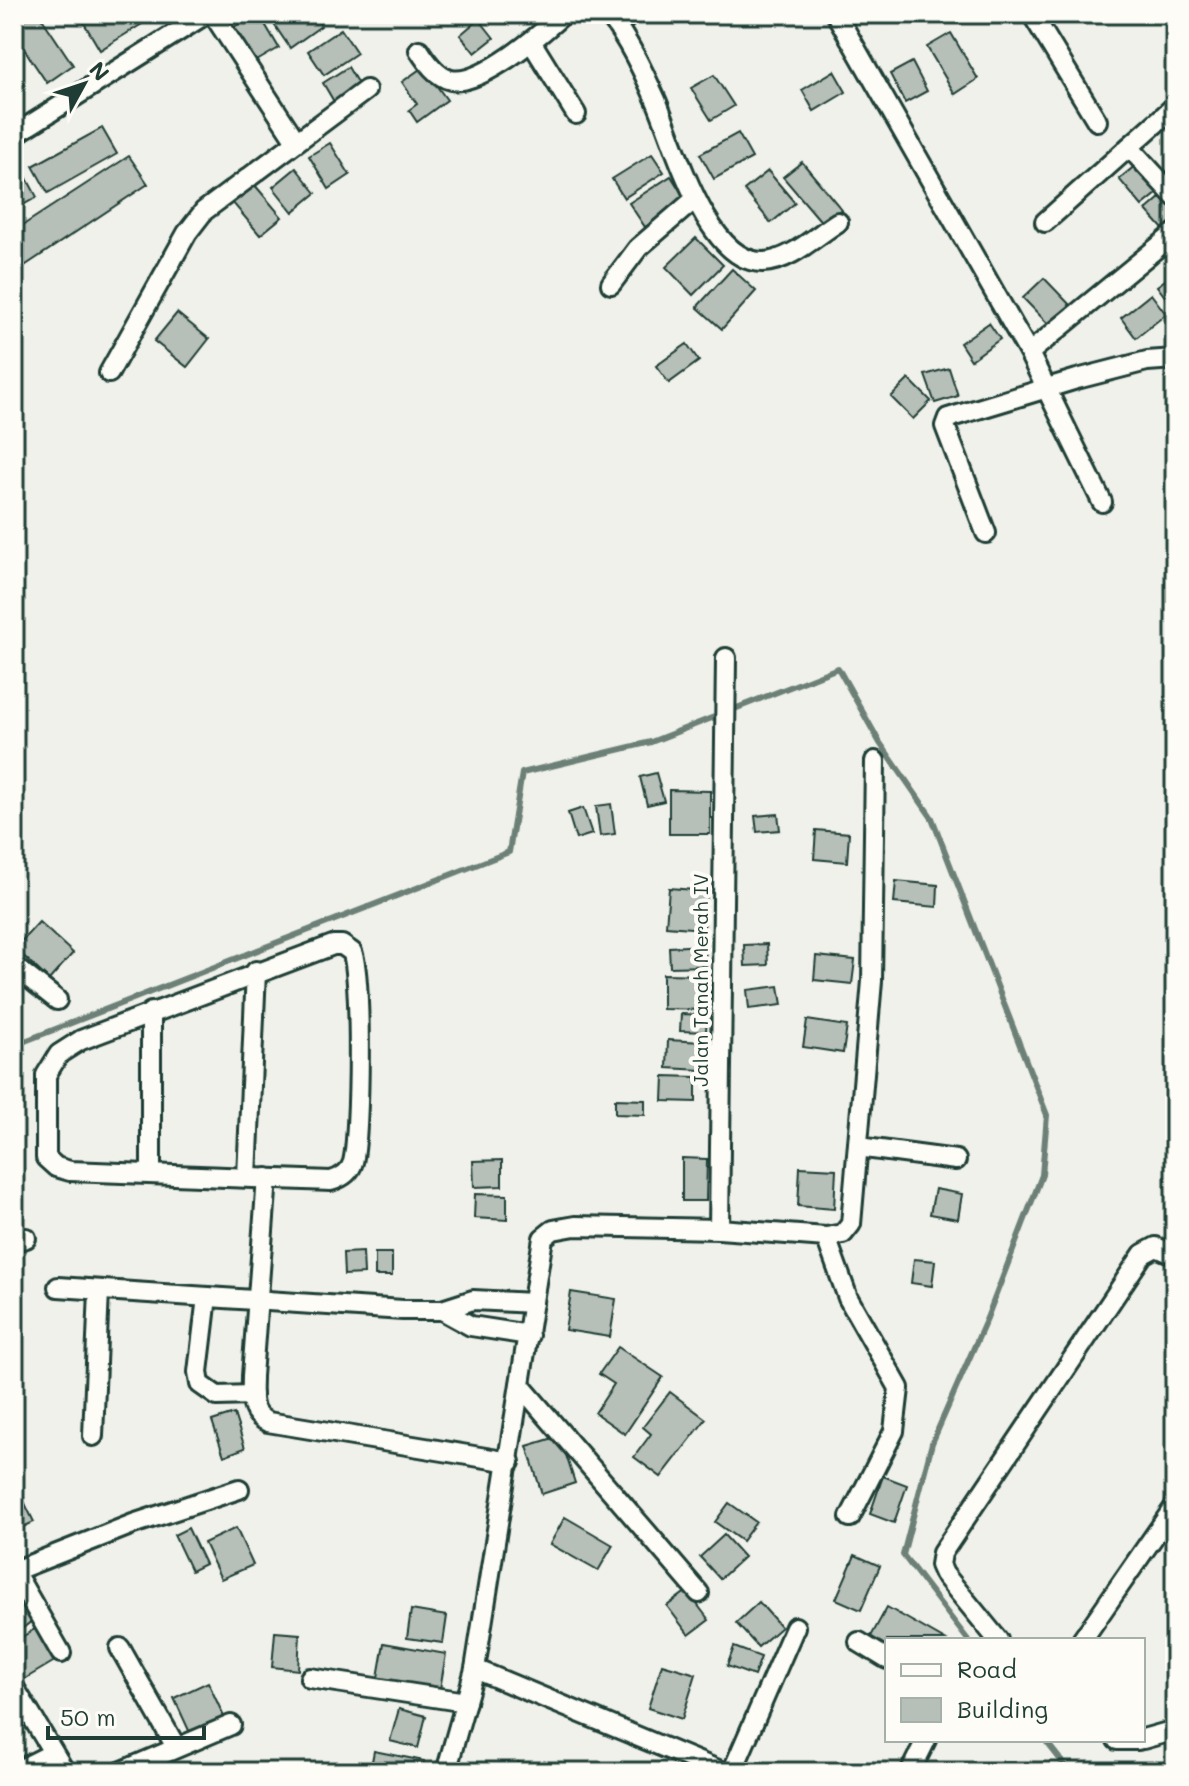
<svg xmlns="http://www.w3.org/2000/svg" width="1189" height="1786" font-family="Mali,sans-serif">
<rect width="100%" height="100%" fill="#f0f1eb"/>
<filter id="ink" filterUnits="userSpaceOnUse"><feTurbulence type="fractalNoise" baseFrequency=".0125" numOctaves="2"/><feDisplacementMap in="SourceGraphic" scale="16" xChannelSelector="R" yChannelSelector="G"/><feConvolveMatrix kernelMatrix="1 2 1 2 8 2 1 2 1" color-interpolation-filters="sRGB"/></filter>
<g filter="url(#ink)">
<g fill="none" stroke-linecap="round" stroke-linejoin="round">
<g stroke="#6c8077" stroke-width="6">
<polyline points="14,1035 25,1041 509,852 522,773 651,742 838,668 880,743 932,818 1047,1115 1042,1175 987,1318 932,1443 903,1555 968,1640"/>
<polyline points="1045,1740 1070,1772"/>
</g>
</g>
<g fill="#b6bfb8" stroke="#1f3d34" stroke-width="2">
<polygon points="14,14 39,14 73,65 47,83 14,34"/>
<polygon points="88,14 136,14 142,24 100,50 81,18"/>
<polygon points="255,14 259,14 279,48 255,62 234,27"/>
<polygon points="267,14 313,14 321,26 290,48"/>
<polygon points="616,14 648,14 629,30"/>
<polygon points="881,14 909,14 884,23"/>
<polygon points="479,19 494,38 475,53 460,35"/>
<polygon points="341,29 357,53 324,75 308,51"/>
<polygon points="951,33 978,79 955,94 927,47"/>
<polygon points="912,62 927,91 905,103 890,74"/>
<polygon points="348,67 361,89 336,105 323,83"/>
<polygon points="423,67 447,100 417,122 409,110 417,104 402,82"/>
<polygon points="834,71 846,92 814,111 802,90"/>
<polygon points="714,75 734,106 711,120 691,88"/>
<polygon points="102,128 117,154 48,193 33,166"/>
<polygon points="738,133 752,158 714,179 700,154"/>
<polygon points="330,143 350,175 329,189 309,156"/>
<polygon points="652,154 664,172 624,198 612,179"/>
<polygon points="129,156 148,184 14,273 14,231"/>
<polygon points="802,162 842,210 824,225 783,177"/>
<polygon points="1136,165 1158,193 1142,206 1119,179"/>
<polygon points="296,168 316,193 293,212 273,187"/>
<polygon points="23,171 37,197 14,210 14,176"/>
<polygon points="768,171 795,203 771,223 744,190"/>
<polygon points="671,176 686,200 645,227 629,203"/>
<polygon points="254,184 282,217 260,235 232,202"/>
<polygon points="1161,197 1175,212 1175,218 1163,229 1146,210"/>
<polygon points="696,238 723,265 693,295 666,267"/>
<polygon points="732,269 756,291 722,329 697,307"/>
<polygon points="1175,273 1175,303 1172,306 1157,286"/>
<polygon points="1044,278 1072,307 1051,327 1023,298"/>
<polygon points="1151,294 1166,314 1136,338 1121,318"/>
<polygon points="177,313 209,339 187,367 154,341"/>
<polygon points="989,323 1000,339 971,360 960,343"/>
<polygon points="687,344 699,361 669,383 656,366"/>
<polygon points="949,368 958,396 935,403 925,375"/>
<polygon points="909,379 931,401 913,419 891,397"/>
<polygon points="656,773 664,801 647,805 640,777"/>
<polygon points="669,790 710,791 710,834 669,834"/>
<polygon points="611,804 615,834 600,836 596,806"/>
<polygon points="583,808 592,834 576,839 568,813"/>
<polygon points="778,814 780,830 757,832 755,816"/>
<polygon points="816,830 849,833 847,862 814,859"/>
<polygon points="896,881 938,885 937,907 894,903"/>
<polygon points="669,888 707,891 704,929 666,926"/>
<polygon points="39,922 73,953 49,980 15,948"/>
<polygon points="767,944 768,965 745,966 744,945"/>
<polygon points="705,945 706,966 670,967 669,947"/>
<polygon points="816,956 855,960 852,984 814,980"/>
<polygon points="663,974 709,975 709,1010 663,1009"/>
<polygon points="779,986 782,1005 749,1009 747,990"/>
<polygon points="681,1014 707,1015 706,1032 680,1031"/>
<polygon points="807,1020 847,1026 843,1053 803,1047"/>
<polygon points="668,1040 703,1042 701,1070 667,1068"/>
<polygon points="664,1076 696,1077 696,1102 663,1101"/>
<polygon points="615,1099 645,1100 645,1115 615,1114"/>
<polygon points="682,1158 707,1159 706,1201 682,1201"/>
<polygon points="502,1160 502,1186 474,1187 473,1161"/>
<polygon points="800,1167 836,1169 834,1209 798,1206"/>
<polygon points="935,1189 962,1194 958,1219 930,1214"/>
<polygon points="475,1194 507,1195 507,1220 474,1218"/>
<polygon points="363,1252 364,1274 344,1275 343,1253"/>
<rect x="375" y="1253" width="17" height="23"/>
<polygon points="914,1259 935,1261 932,1286 911,1283"/>
<polygon points="571,1292 616,1299 610,1337 565,1330"/>
<polygon points="618,1347 663,1377 625,1434 595,1413 614,1384 599,1374"/>
<polygon points="670,1392 706,1419 661,1477 634,1457 651,1434 643,1427"/>
<polygon points="234,1414 245,1448 224,1456 212,1421"/>
<polygon points="560,1436 575,1483 542,1494 527,1446"/>
<polygon points="883,1476 907,1485 894,1523 870,1514"/>
<polygon points="19,1491 34,1522 14,1531 14,1493"/>
<polygon points="729,1503 756,1522 742,1541 715,1522"/>
<polygon points="565,1517 613,1545 598,1571 550,1544"/>
<polygon points="188,1528 205,1564 191,1571 174,1535"/>
<polygon points="236,1528 253,1565 221,1579 204,1543"/>
<polygon points="724,1535 744,1557 720,1579 700,1557"/>
<polygon points="855,1555 880,1566 861,1610 836,1599"/>
<polygon points="687,1591 709,1620 689,1635 667,1606"/>
<polygon points="14,1594 33,1620 18,1632 14,1627"/>
<polygon points="759,1602 781,1627 758,1647 736,1623"/>
<polygon points="887,1607 945,1640 887,1640 887,1653 868,1642"/>
<polygon points="411,1610 447,1616 443,1643 407,1638"/>
<polygon points="38,1627 58,1659 23,1680 14,1665 14,1642"/>
<polygon points="275,1632 300,1634 298,1670 272,1667"/>
<polygon points="384,1643 446,1654 439,1695 377,1683"/>
<polygon points="734,1647 761,1657 754,1676 727,1666"/>
<polygon points="662,1664 696,1674 682,1719 648,1708"/>
<polygon points="208,1682 225,1719 191,1735 174,1698"/>
<polygon points="399,1709 426,1716 418,1748 390,1741"/>
<polygon points="374,1751 424,1761 422,1772 370,1772"/>
<polygon points="518,1762 535,1771 535,1772 513,1772"/>
</g>
<g fill="none" stroke-linecap="round" stroke-linejoin="round">
<defs>
<g id="street">
<polyline points="213,14 296,141"/>
<path d="M608,14c20,25 35,57 48,86 19,43 50,163 107,162 26,0 54,-27 75,-40"/>
<polyline points="836,14 1029,353 1102,502"/>
<polyline points="1032,14 1097,121"/>
<polyline points="532,43 576,114"/>
<path d="M419,50c7,11 18,27 32,30 30,6 91,-47 112,-66"/>
<polyline points="14,135 206,14"/>
<polyline points="1129,147 1175,197"/>
<polyline points="1045,222 1175,106"/>
<polyline points="611,284 638,248 695,199"/>
<polyline points="1029,353 1175,233"/>
<polyline points="109,373 187,233 204,211 366,90"/>
<polyline points="986,533 945,426 948,418 1077,379 1147,361 1175,359"/>
<path d="M333,945h9l10,7c10,21 8,184 1,210 -3,11 -12,16 -22,19l-261,-10 -14,-4 -10,-9v-83l13,-21 22,-14z"/>
<polyline points="14,966 57,1000"/>
<polyline points="151,1012 151,1171"/>
<polyline points="858,1147 956,1160"/>
<polyline points="247,1177 256,971"/>
<path d="M267,1178l-15,198c0,19 -4,37 16,46l242,40"/>
<polyline points="719,1229 726,658"/>
<polyline points="826,1237 848,1298 899,1388 894,1431 850,1517"/>
<polyline points="14,1241 26,1238"/>
<polyline points="58,1287 403,1310 442,1310 473,1300 533,1303"/>
<polyline points="207,1297 198,1372 200,1384 217,1396 252,1395"/>
<polyline points="442,1310 471,1326 529,1335"/>
<polyline points="520,1385 699,1593"/>
<polyline points="93,1436 99,1290"/>
<polyline points="14,1571 133,1524 239,1489"/>
<polyline points="14,1571 61,1653"/>
<polyline points="998,1640 944,1574 940,1565 942,1553 1143,1254 1156,1247 1175,1255"/>
<polyline points="1082,1640 1175,1506"/>
<polyline points="859,1642 887,1659"/>
<polyline points="120,1648 176,1747"/>
<polyline points="475,1669 723,1772"/>
<polyline points="310,1678 466,1702"/>
<polyline points="14,1687 65,1772"/>
<polyline points="1143,1739 1175,1730"/>
<polyline points="1117,1740 1138,1740"/>
<polyline points="15,1772 53,1753"/>
<polyline points="120,1772 231,1725"/>
<polyline points="446,1772 475,1669 543,1238 553,1230 575,1226 719,1229 826,1237 843,1234 851,1224 872,981 875,761"/>
<polyline points="732,1772 795,1627"/>
<polyline points="910,1772 926,1740"/>
</g>
</defs>
<use href="#street" stroke="#1f3d34" stroke-width="24"/>
<use href="#street" stroke="#fdfcf7" stroke-width="18"/>
</g>
</g>
<g text-anchor="middle" stroke-width="8" stroke-linejoin="round" paint-order="stroke">
<g font-size="20" fill="#1f3d34" stroke="#fdfcf7">
<text transform="translate(701 980) rotate(-90)" y="7">Jalan Tanah Merah IV</text>
</g>
</g>
<rect width="1189" height="1786" fill="none" stroke="#fdfcf7" stroke-width="48"/>
<rect x="24" y="24" width="1141" height="1738" fill="none" stroke="#1f3d34" stroke-width="3" filter="url(#ink)"/>
<rect x="885" y="1638" width="260" height="104" fill="#fdfcf7" stroke="#a4b0a9" stroke-width="2"/>
<rect x="901" y="1664" width="40" height="12" fill="#fdfcf7" stroke="#a4b0a9" stroke-width="2"/>
<text x="957" y="1678" font-size="24" fill="#1f3d34">Road</text>
<rect x="901" y="1698" width="40" height="24" fill="#b6bfb8" stroke="#a4b0a9" stroke-width="2"/>
<text x="957" y="1718" font-size="24" fill="#1f3d34">Building</text>
<g transform="translate(84 84) rotate(50)" stroke="#fdfcf7" stroke-width="6" paint-order="stroke">
<path d="M0-6L14 30L0 20L-14 30Z" fill="#1f3d34"/>
<text y="-12" font-size="22" font-weight="bold" text-anchor="middle" fill="#1f3d34">N</text>
</g>
<path d="M48 1726v12h156v-12" fill="none" stroke="#1f3d34" stroke-width="4"/>
<text x="60" y="1726" font-size="24" fill="#1f3d34" stroke="#fdfcf7" stroke-width="6" paint-order="stroke">50 m</text>
</svg>
